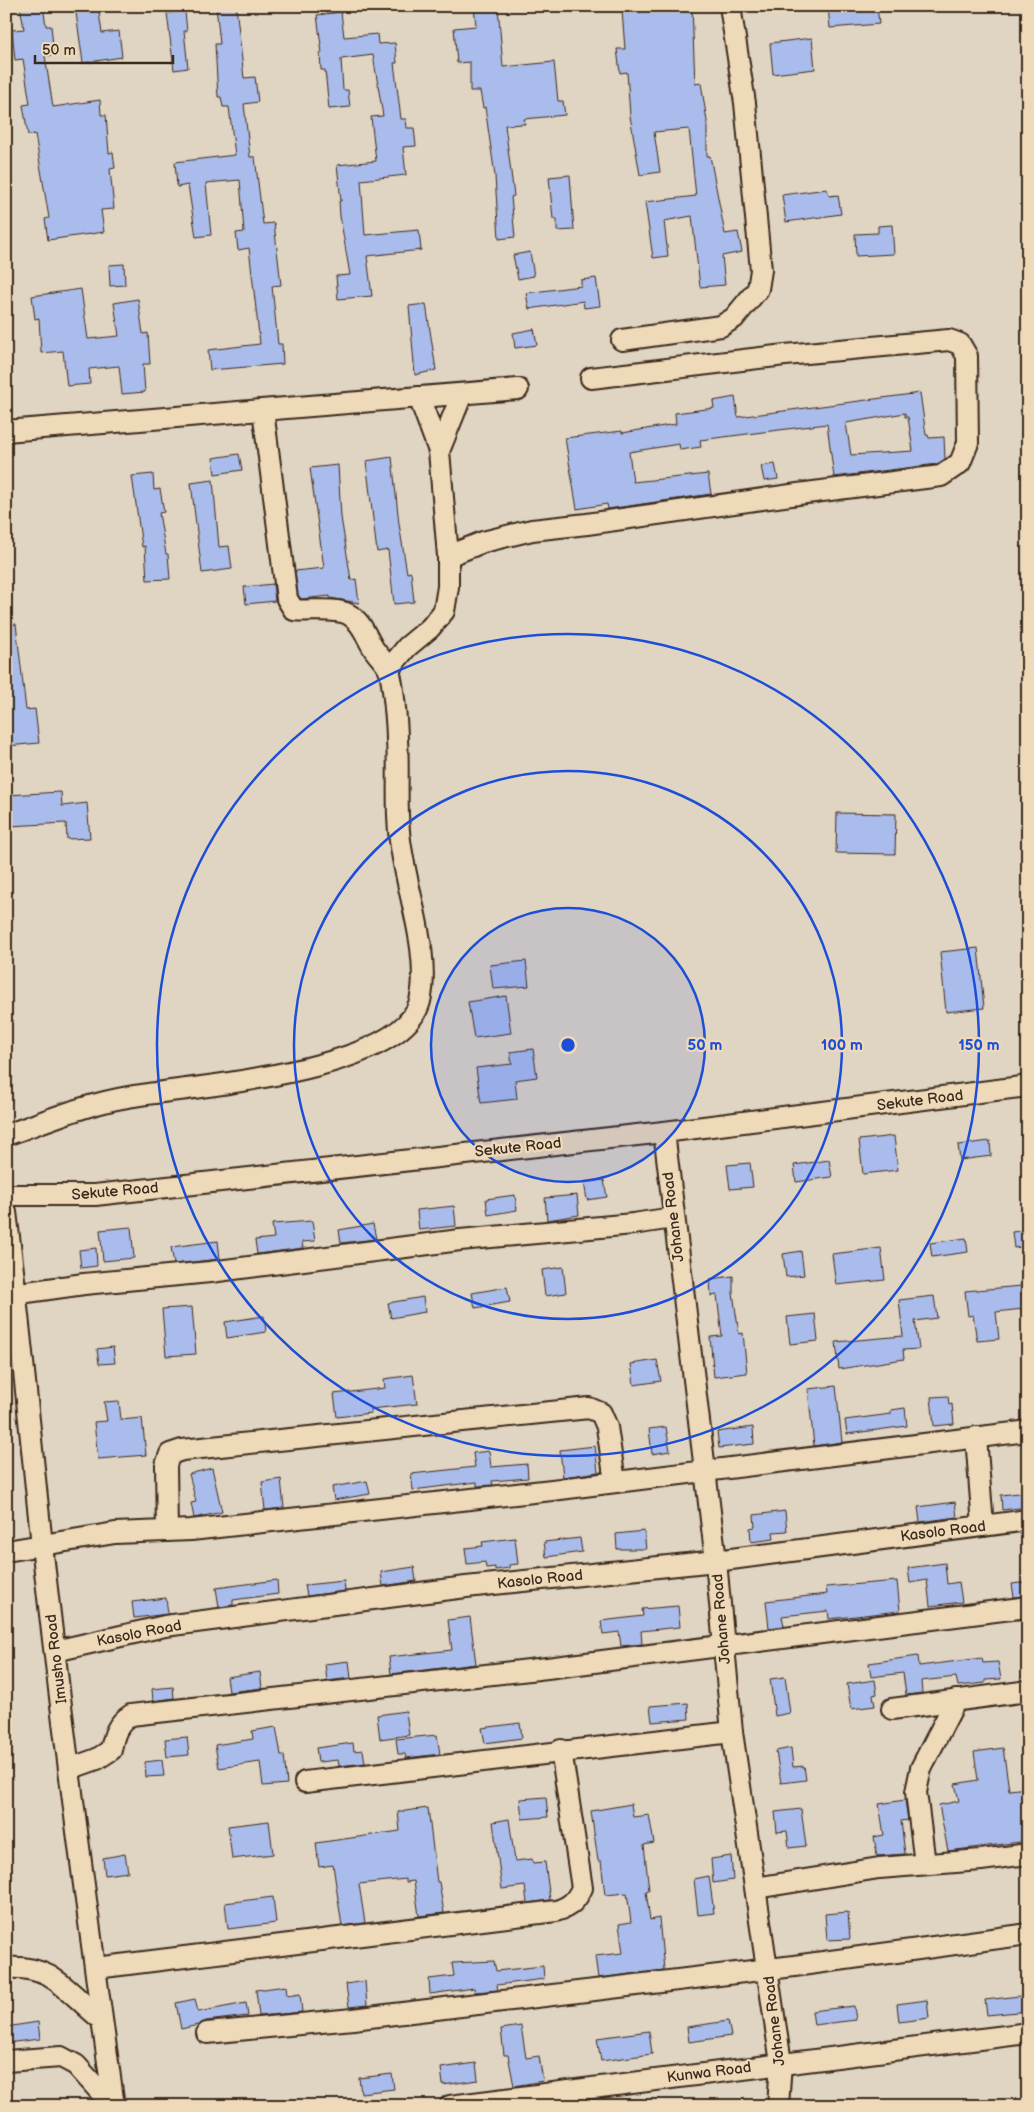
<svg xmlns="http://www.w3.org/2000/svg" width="1034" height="2112" font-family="'Balsamiq Sans',sans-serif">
<rect width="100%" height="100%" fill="#e0d4c2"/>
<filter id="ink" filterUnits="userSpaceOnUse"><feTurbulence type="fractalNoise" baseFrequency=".02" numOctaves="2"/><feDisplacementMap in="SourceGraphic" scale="10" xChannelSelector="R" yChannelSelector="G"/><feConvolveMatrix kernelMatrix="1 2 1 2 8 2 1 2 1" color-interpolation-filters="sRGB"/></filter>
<g filter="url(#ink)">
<g fill="#aabceb" stroke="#3b2a1e" fill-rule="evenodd">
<polygon points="20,6 43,6 46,26 51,26 54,55 45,56 53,107 100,100 101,115 106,115 109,153 113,152 115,168 110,169 114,209 101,210 104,232 48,240 45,219 49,218 35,134 28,135 23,105 30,104 23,59 15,60 12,30 24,29"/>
<polygon points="75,6 98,6 102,33 119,31 122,57 83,63"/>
<polygon points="216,6 236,6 244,78 255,77 258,102 244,104 250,157 255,157 263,224 274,223 281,285 272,286 278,344 282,344 283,364 210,370 208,350 260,344 249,248 238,250 236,233 244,232 240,180 206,183 211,235 196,237 188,185 177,187 175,162 235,155 229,107 223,107 221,97 218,97 215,44 220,44"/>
<polygon points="474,6 498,6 503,67 554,62 558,101 563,101 565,115 524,119 525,124 505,125 514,196 511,197 515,237 499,239 495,176 485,107 483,108 480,91 470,91 470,62 457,63 454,28 476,26"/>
<polygon points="692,6 695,84 701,83 707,121 707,156 710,156 725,234 738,232 742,252 722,256 725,285 700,287 692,216 664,221 668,256 653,258 645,202 696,196 689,129 654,132 660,172 640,175 630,116 627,72 620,73 617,49 625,49 622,11 646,8 647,11"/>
<polygon points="828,6 847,6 847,9 877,6 879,24 830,28"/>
<polygon points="185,12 187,31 184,31 188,68 174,70 167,13"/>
<polygon points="341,12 344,37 377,34 378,44 395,43 397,63 394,63 401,119 406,119 407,128 414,128 416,146 403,147 406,175 361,180 365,235 419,230 421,250 367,256 372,296 338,299 336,276 350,275 340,216 339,201 341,201 337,165 376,161 371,117 383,116 373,55 341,59 343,90 348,90 350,107 329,109 325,70 321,70 320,53 322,53 317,15"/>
<polygon points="812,38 815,69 773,74 770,43"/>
<polygon points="570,175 574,230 557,231 557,219 553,219 549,177"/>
<polygon points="827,189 829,196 838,195 841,214 786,222 782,195"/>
<polygon points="892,225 894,254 856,256 855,234 878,233 878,226"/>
<polygon points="530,252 534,276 518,279 513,255"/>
<polygon points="124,264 125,285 110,286 109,265"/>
<polygon points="596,278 600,306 584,308 583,301 529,309 526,293 581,286 581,280"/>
<polygon points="81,289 88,339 119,336 114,303 138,299 143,334 148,333 150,364 143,364 145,392 122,394 119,366 89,369 90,384 67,386 63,351 41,353 39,318 35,319 32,296"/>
<polygon points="426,304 436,370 415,375 409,306"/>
<polygon points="534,329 537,345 515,348 513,333"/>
<path d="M920,393l6,42h2l1,3 15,-1 1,22 -8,5 -103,13 -7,-53 -72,9 -55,7 1,7 -21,3 -1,-6 -50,8 4,30 75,-8 3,20 -103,15 -1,-5 -30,5 -12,-71 57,-7v2l54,-9 -1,-11 39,-5 -1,-7 22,-4 3,20zM905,413v4h3l5,34 -62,4 -5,-32z"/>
<polygon points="239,454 242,470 215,474 213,458"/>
<polygon points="392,457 399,524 407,573 411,572 414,602 394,604 388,550 377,552 366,461"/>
<polygon points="775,464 778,479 764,481 761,466"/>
<polygon points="338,465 341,517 351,580 356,579 359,603 330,598 330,596 301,599 298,595 295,571 324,568 310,468"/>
<polygon points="153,474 154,490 160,489 164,512 159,513 166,554 168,554 170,579 147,580 145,546 142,547 132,476"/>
<polygon points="213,480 219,547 229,546 232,569 202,573 191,483"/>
<polygon points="273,584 275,601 246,604 244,587"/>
<polygon points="16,624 26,710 35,709 39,743 8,746 6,625"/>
<polygon points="61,792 62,806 87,803 90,838 67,839 66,823 9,826 7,795"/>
<polygon points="837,813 896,814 895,854 836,853"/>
<polygon points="978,948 984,1008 946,1012 940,952"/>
<polygon points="526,961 529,986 493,989 490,965"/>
<polygon points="506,996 511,1033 474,1038 468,1002"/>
<polygon points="533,1049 537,1077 515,1080 517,1099 481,1103 476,1068 512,1064 510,1052"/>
<polygon points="894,1136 898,1170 863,1174 859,1140"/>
<polygon points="990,1141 991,1156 960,1160 958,1145"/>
<polygon points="829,1160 832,1177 796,1182 794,1165"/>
<polygon points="750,1163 753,1187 730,1189 727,1165"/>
<polygon points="604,1180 607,1197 587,1200 584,1182"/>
<polygon points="515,1195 517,1210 488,1215 486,1199"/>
<polygon points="577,1195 579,1215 547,1220 545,1198"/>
<polygon points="454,1206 456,1226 419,1230 417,1210"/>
<polygon points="312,1221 315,1241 302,1242 303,1248 257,1254 255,1240 274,1238 272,1224"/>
<polygon points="373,1224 376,1239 341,1243 339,1230"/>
<polygon points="131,1227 134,1258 103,1261 100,1230"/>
<polygon points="1028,1230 1028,1246 1014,1248 1012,1232"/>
<polygon points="966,1238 968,1252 932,1257 930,1243"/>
<polygon points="218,1241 220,1259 174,1264 171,1247"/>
<polygon points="96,1248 97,1266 81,1268 79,1250"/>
<polygon points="881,1248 885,1280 836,1285 832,1254"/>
<polygon points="801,1251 804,1275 786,1277 783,1254"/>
<polygon points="563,1267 566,1293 545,1296 542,1270"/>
<polygon points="733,1276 733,1293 739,1334 743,1333 747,1373 714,1377 710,1337 722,1336 717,1295 711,1296 710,1279"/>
<polygon points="1021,1286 1023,1309 996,1312 999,1339 977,1341 973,1315 968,1316 965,1291"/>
<polygon points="507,1287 510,1302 475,1308 472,1293"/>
<polygon points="934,1296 937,1318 915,1321 919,1349 903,1350 904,1359 839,1369 836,1342 903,1336 899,1300"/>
<polygon points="423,1297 425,1312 391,1318 388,1303"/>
<polygon points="192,1307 196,1354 166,1356 162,1309"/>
<polygon points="815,1314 818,1341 790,1344 787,1317"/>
<polygon points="264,1316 266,1332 227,1338 225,1322"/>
<polygon points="113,1347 115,1363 99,1364 97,1349"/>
<polygon points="657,1360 661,1381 634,1385 631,1364"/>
<polygon points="413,1375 417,1404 371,1409 371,1413 337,1417 334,1394 385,1388 384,1379"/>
<polygon points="836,1386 842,1442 814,1446 808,1389"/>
<polygon points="948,1396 949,1405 952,1404 954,1424 934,1426 931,1397"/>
<polygon points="119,1401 121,1420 142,1418 146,1455 98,1459 94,1422 107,1421 104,1402"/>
<polygon points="905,1408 907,1426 847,1434 845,1420 891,1414 891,1410"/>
<polygon points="666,1427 670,1451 652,1454 649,1429"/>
<polygon points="753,1427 754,1444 719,1448 717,1432"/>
<polygon points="595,1446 598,1472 563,1477 560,1450"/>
<polygon points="489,1451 491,1467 527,1464 528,1478 492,1481 493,1485 477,1486 477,1482 413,1490 411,1474 475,1467 473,1453"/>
<polygon points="212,1468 222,1512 194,1518 191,1503 196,1502 189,1474"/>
<polygon points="281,1479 284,1508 265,1510 262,1482"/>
<polygon points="367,1481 370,1494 334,1500 332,1487"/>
<polygon points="1028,1492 1028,1507 1002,1510 1001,1495"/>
<polygon points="955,1502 957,1517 920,1522 918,1507"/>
<polygon points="785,1511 787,1531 773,1532 774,1539 751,1542 750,1528 755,1527 754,1515"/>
<polygon points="644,1531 646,1549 617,1549 616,1534"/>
<polygon points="515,1538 518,1564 509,1565 509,1568 495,1570 495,1567 486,1568 485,1562 467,1564 465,1548 483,1546 482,1542"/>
<polygon points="580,1538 582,1552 546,1557 544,1542"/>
<polygon points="945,1563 947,1584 959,1582 962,1602 930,1606 927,1580 910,1583 908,1568"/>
<polygon points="414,1567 416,1581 383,1586 381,1572"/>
<polygon points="277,1580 278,1594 233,1600 233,1605 219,1607 216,1588"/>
<polygon points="344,1581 345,1591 307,1596 305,1585"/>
<polygon points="897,1581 900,1611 829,1619 828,1611 782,1616 784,1626 769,1628 766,1601 827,1594 826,1587"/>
<polygon points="1028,1582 1028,1595 1014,1597 1012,1584"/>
<polygon points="166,1598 168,1614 134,1618 132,1602"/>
<polygon points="678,1606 680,1627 641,1631 642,1644 621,1646 619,1632 603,1634 601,1621 643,1616 642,1609"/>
<polygon points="470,1617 476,1664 391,1674 389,1657 452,1650 448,1620"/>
<polygon points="918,1656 919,1666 982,1658 983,1663 998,1662 1001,1679 985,1680 985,1683 958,1686 956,1677 921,1681 922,1693 906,1695 903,1673 871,1677 869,1663"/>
<polygon points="349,1661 351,1678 327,1681 325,1664"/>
<polygon points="260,1672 262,1688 229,1692 227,1677"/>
<polygon points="785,1677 790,1713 775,1716 770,1679"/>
<polygon points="875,1680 877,1694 873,1695 875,1706 851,1709 847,1684"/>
<polygon points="173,1687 174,1698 153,1701 152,1689"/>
<polygon points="688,1703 689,1719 652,1722 650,1706"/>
<polygon points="406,1711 409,1735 380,1739 377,1715"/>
<polygon points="520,1723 522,1738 485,1743 482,1728"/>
<polygon points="276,1727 281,1755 284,1755 287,1784 263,1786 260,1762 219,1768 215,1745 253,1739 252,1731"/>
<polygon points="437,1735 440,1754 406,1758 405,1754 398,1754 396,1739"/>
<polygon points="187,1737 189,1755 167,1757 165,1739"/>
<polygon points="353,1743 354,1751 363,1750 365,1763 339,1766 338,1760 318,1762 316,1748"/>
<polygon points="791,1748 793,1767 804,1766 806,1780 781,1783 776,1751"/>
<polygon points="1003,1748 1009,1790 1028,1788 1028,1841 948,1851 939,1805 959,1801 955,1784 978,1780 974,1752"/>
<polygon points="162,1760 164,1776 146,1777 145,1762"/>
<polygon points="546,1797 548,1817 522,1819 520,1799"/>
<polygon points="905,1800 908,1820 901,1821 905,1854 877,1856 874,1837 884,1835 879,1804"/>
<polygon points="631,1804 633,1817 649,1815 654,1843 644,1845 649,1890 646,1891 650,1920 659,1918 664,1970 598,1978 595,1956 623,1953 619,1924 631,1922 627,1893 605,1895 601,1861 598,1861 591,1811"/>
<polygon points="428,1808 437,1882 439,1882 444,1913 419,1916 414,1881 406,1882 406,1879 359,1884 365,1923 342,1926 333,1865 319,1867 316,1843 400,1831 398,1812"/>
<polygon points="801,1809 806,1846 789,1848 787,1831 777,1832 775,1812"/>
<polygon points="509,1819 515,1861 532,1859 533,1863 545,1862 550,1900 527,1903 525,1886 502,1889 493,1822"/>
<polygon points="269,1821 273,1854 232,1859 228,1826"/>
<polygon points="125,1854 128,1872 105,1875 103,1858"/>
<polygon points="731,1856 733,1880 713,1883 711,1859"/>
<polygon points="709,1876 714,1913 698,1915 694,1879"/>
<polygon points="273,1897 276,1923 228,1929 225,1903"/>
<polygon points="848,1912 850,1939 827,1940 825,1914"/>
<polygon points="494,1961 496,1971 543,1966 544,1979 497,1985 498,1990 475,1992 474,1988 430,1994 429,1979 454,1976 452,1963"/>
<polygon points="365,1981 367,2005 349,2007 346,1984"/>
<polygon points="286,1986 287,1996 300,1994 302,2012 259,2016 256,1990"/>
<polygon points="1028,1995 1028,2011 987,2015 985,2000"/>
<polygon points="195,1999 198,2012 246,2003 248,2016 206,2021 198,2025 181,2029 176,2003"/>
<polygon points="927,2000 929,2018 899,2022 897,2004"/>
<polygon points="854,2006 856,2020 814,2025 812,2011"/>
<polygon points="728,2021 731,2036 689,2042 687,2027"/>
<polygon points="38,2022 40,2039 6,2043 6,2027"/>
<polygon points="521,2026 526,2058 539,2056 543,2081 514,2086 508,2055 504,2055 501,2029"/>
<polygon points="649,2031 652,2054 601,2061 597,2038"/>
<polygon points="476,2063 478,2080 443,2085 441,2068"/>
<polygon points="392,2074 394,2089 361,2093 359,2078"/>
</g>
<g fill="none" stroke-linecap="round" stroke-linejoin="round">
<defs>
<g id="street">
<polyline points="622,340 721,326 734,318 758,289 761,270 745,103 730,6"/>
<polyline points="6,431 518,389"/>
<polyline points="439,451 462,394"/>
<polyline points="448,556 483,542 532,530 587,524 798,494 941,476 960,463 968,443 967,356 960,344 949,340 785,355 591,378"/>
<polyline points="389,669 407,647 430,628 444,611 448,587 448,556 439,451 419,397"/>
<polyline points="664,1132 716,1561 732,1732 781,2063 778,2106"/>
<path d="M6,1135c40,-14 80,-31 122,-38 62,-11 274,-24 292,-96 12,-50 -17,-118 -21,-170 -3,-31 0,-61 -2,-91 0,-14 -4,-63 -9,-72 -4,-8 -12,-14 -16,-22 -7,-12 -11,-25 -24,-32 -15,-7 -38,-2 -54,-4l-7,-11 -24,-189"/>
<polyline points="6,1195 95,1195 664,1132 1028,1086"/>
<path d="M6,1212c14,111 24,222 36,333 21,187 46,374 72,561"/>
<polyline points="6,1295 84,1284 210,1272 460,1240 633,1224 673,1218"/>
<polyline points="976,1437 983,1526"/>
<polyline points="167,1531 166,1465 170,1454 182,1450 589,1408 601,1413 607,1427 615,1482"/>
<polyline points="6,1551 115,1533 191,1530 552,1490 1028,1431"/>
<polyline points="55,1651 165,1626 466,1587 716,1561 1028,1520"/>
<polyline points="892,1709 1028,1691"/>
<path d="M69,1769l28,-10 14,-9c3,-16 6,-26 20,-35l416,-47 481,-61"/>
<polyline points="305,1782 732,1732"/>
<polyline points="925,1864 916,1792 921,1768 956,1700"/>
<polyline points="756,1888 879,1868 981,1860 1028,1854"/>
<path d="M6,1968c47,-4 61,24 95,51"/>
<path d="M96,1968l460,-57c14,-4 20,-10 26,-23l-21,-138"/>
<polyline points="207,2033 353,2019 794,1966 1028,1934"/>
<polyline points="6,2061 61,2057 76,2065 113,2106"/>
<polyline points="450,2106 1028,2033"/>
</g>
</defs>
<use href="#street" stroke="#3b2a1e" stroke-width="24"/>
<use href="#street" stroke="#eedab8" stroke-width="20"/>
</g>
</g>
<circle cx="568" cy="1045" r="137" fill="#1d4ed8" fill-opacity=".12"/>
<g fill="none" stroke="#1d4ed8" stroke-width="2.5">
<circle cx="568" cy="1045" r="137"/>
<circle cx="568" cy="1045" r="274"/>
<circle cx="568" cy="1045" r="411"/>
</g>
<g text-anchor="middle" stroke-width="4.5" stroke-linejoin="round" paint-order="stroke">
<g font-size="15" fill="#3b2a1e" stroke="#eedab8">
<text transform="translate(920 1100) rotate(-7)" y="5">Sekute Road</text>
<text transform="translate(518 1147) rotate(-6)" y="5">Sekute Road</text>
<text transform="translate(115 1191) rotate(-5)" y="5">Sekute Road</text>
<text transform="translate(673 1217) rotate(-97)" y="5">Johane Road</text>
<text transform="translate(943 1531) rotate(-7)" y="5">Kasolo Road</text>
<text transform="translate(540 1579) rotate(-6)" y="5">Kasolo Road</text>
<text transform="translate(721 1619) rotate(-95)" y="5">Johane Road</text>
<text transform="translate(139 1633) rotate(-11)" y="5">Kasolo Road</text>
<text transform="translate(56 1659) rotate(-97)" y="5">Imusho Road</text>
<text transform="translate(774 2021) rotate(-97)" y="5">Johane Road</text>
<text transform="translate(709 2072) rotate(-7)" y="5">Kunwa Road</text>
</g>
</g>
<circle cx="568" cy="1045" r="8" fill="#1d4ed8" stroke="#eedab8" stroke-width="2.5"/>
<g font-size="15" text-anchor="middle" font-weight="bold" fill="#1d4ed8" stroke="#eedab8" stroke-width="4.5" stroke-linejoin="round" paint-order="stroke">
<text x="705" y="1050">50 m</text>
<text x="842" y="1050">100 m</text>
<text x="979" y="1050">150 m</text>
</g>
<rect width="1034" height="2112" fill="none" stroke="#eedab8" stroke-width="25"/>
<rect x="12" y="12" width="1009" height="2087" fill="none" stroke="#3b2a1e" stroke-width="2" filter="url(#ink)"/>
<path d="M35 55v8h138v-8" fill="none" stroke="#3b2a1e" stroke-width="2.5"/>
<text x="42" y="55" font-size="15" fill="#3b2a1e" stroke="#eedab8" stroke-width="4" paint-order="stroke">50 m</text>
</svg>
